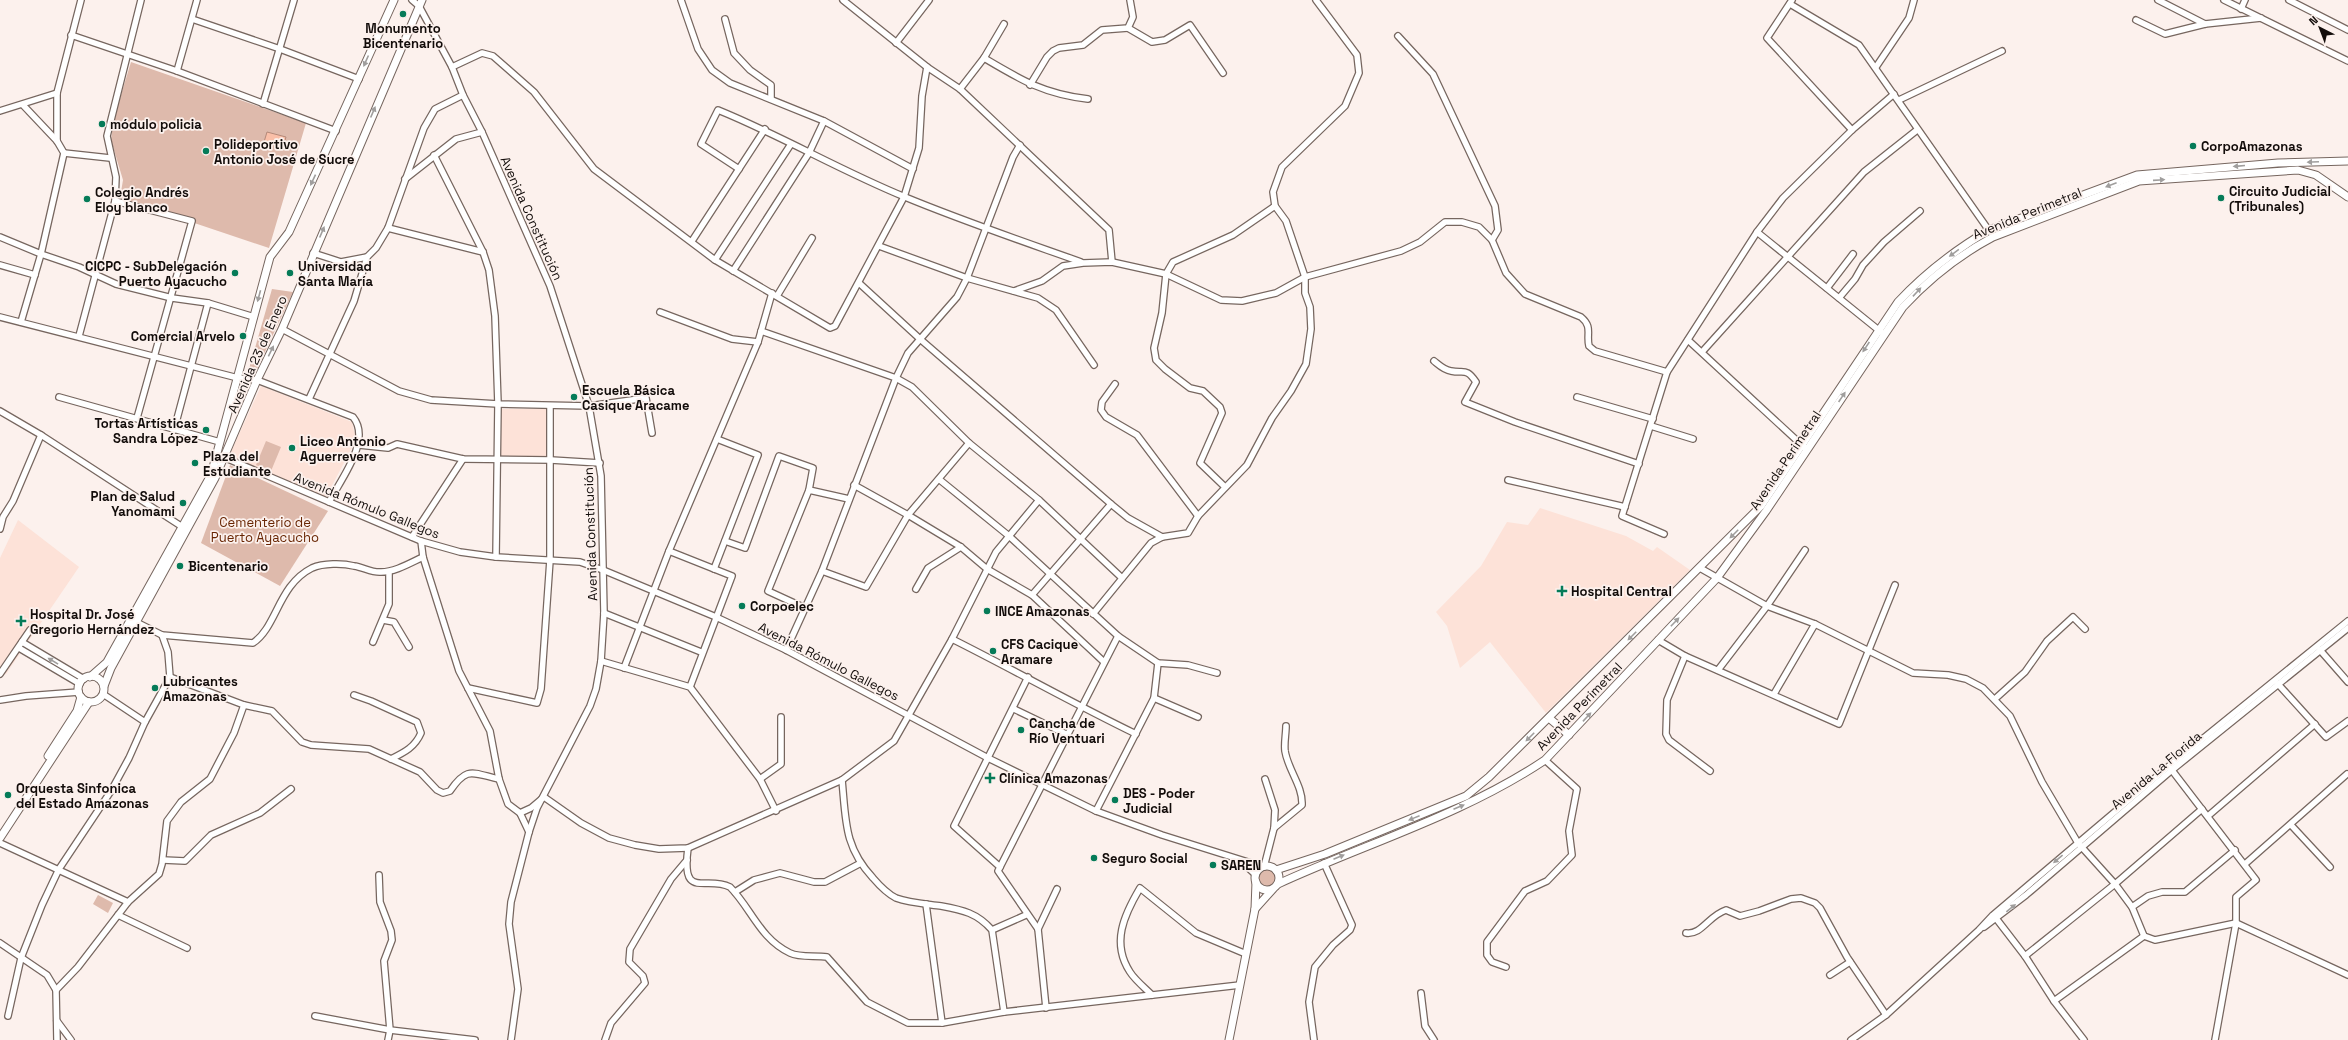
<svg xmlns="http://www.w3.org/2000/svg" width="2348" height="1040" font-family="'Space Grotesk',sans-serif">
<rect width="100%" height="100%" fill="#fcf1ed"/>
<g fill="#fde2d8">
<polygon points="261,386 352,422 356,440 326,497 229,456"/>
<polygon points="500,409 546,409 546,456 500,457"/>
<polygon points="1540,508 1626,536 1653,551 1657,547 1690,570 1546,713 1490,642 1460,668 1447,626 1436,612 1481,566 1507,522 1528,525"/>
<polygon points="18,520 79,567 6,674 0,675 0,558"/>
</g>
<g fill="#debaac">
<polygon points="131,62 306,123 269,248 120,198 123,180 111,140 114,118"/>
<polygon points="272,289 293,292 256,371 252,374 249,369"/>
<polygon points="266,441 281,447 271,471 256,465"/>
<polygon points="230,465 328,511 280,586 201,543"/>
<circle cx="1267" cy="878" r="9"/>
<polygon points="98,895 113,903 108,913 93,904"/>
</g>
<polygon fill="#fabfa8" stroke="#b48979" points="267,132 286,137 283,147 264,142"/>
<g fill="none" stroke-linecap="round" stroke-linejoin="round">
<defs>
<g id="minor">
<polyline points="412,0 419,6 452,67 463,95 482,132 550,286 589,406 601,476 604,613 601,661 596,689 590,706 537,808 529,832 511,902 509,924 518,989 511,1040"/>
<polyline points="681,0 698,49 712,70 730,83 824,121 913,169"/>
<polyline points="843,0 927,67 960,89 1109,230 1112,262"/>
<polyline points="1792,0 1767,38 1852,130"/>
<polyline points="2158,0 2205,24"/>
<polyline points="2224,0 2348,61"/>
<polyline points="2289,0 2348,30"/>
<polyline points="1790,4 1859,45 1990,232"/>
<polyline points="2241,9 2245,0"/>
<polyline points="192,19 280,49 359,79"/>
<polyline points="725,19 734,53 750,70 771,85 771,99"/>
<polyline points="2136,20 2165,34 2205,24 2261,18"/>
<polyline points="1128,28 1152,42 1165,40 1190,25 1223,73"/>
<polyline points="71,35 177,71 336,131"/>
<polyline points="1398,36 1433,74 1495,206 1498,230 1492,240"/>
<polyline points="896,43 929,0"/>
<path d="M984,58c37,22 60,36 104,41"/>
<polyline points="452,67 482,53 493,56 534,92 594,169 715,260 830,328 835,326 904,197 919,148 922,96 927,67"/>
<polyline points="1876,67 1909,18 1914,0"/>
<polyline points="177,71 197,0"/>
<polyline points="1030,85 1047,57 1053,51 1059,48 1083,45 1102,30 1128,28 1133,17 1130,0"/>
<polyline points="960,89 984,58 1004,24"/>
<polyline points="1899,100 2002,51"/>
<polyline points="263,104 294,0"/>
<polyline points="0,111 57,93"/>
<polyline points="57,141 57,93 81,0"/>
<polyline points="64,153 110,158"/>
<polyline points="434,155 483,252 489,270 495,316 498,404 496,557"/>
<path d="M739,169l-38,-25 17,-34c64,26 123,61 187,87 58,24 117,44 176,65"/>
<polyline points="405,179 456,139 482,132"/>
<polyline points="115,201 192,221 137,418"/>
<polyline points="388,228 483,252"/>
<polyline points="1757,232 1881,332"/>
<polyline points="0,237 41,254 79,267 116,284 172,298 208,303 254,317"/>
<polyline points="692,241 765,129"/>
<polyline points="879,246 967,278 1038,298 1056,310 1094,365"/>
<polyline points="313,253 341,262 367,257 376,248 388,228 424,128 435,109 463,95"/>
<polyline points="715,260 791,144"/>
<polyline points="0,265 35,275"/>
<polyline points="733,271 809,153 824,121"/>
<polyline points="859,283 920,339 1111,504 1128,518 1162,537"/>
<polyline points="1827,288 1853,254"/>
<path d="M1014,291l28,-10 21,-15 20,-3 29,-1 54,12 55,26 21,1 34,-8 29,-16 96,-26 19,-9 25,-20h17l17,5 13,13 14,33 19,21 56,23c12,10 5,17 8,29l6,5 72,21"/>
<polyline points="777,296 812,238"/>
<polyline points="1839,298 1855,279 1863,265 1884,242 1920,211"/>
<polyline points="660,312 732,339 758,342"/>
<path d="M0,317l238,61 19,2 96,37c19,23 -12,62 -24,85"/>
<polyline points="21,322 41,254 64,153 57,141 23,105"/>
<polyline points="282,329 399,391 431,400 498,404 589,406 646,398 652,433"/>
<polyline points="761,331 896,378 912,387 969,443 1039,500 1122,578"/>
<polyline points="79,336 115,201 116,177 107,136 141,0"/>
<polyline points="1688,340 1805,448"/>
<polyline points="1702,352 1864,172 1917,130"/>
<path d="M1434,361c5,4 10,9 17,10 13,3 15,-4 25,11l-11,20 50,20 124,42"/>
<polyline points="1115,384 1102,402 1101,410 1106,417 1137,435 1198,516"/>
<polyline points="59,397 220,442"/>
<polyline points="1577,397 1653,419"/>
<polyline points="309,399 354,301 367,257"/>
<polyline points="0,411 41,435 184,528"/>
<polyline points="1651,426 1693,439"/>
<polyline points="174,430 208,303"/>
<polyline points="359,445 388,448 397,444 463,459 551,460 600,463"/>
<path d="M221,456l200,85 39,11 36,5 84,5 23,8 113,47 70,33 202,108 108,53 66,24 102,32 10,-39 28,-23c1,-19 -14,-35 -17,-54 -1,-8 1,-17 1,-25"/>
<polyline points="940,480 1009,536 1118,636 1158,663 1188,665 1217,673"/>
<polyline points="1508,480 1625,507"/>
<polyline points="854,485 908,515 961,547 987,569 1032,595 1104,662"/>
<polyline points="1225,487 1200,463 1222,413 1220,407 1203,391 1190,388 1165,369 1156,360 1154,348 1162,313 1166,274 1173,262 1233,235 1275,206"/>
<polyline points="0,529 3,517 13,501 41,435"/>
<polyline points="1664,534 1622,516 1667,372 1757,232 1783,198 1852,130 1894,94"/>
<polyline points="412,537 463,459"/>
<polyline points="421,541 423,557 459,671 490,731 499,779 508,804 520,813 529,832"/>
<polyline points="725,541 745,548 779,456 813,468 809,490"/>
<polyline points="669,551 732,576 690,687"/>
<polyline points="1700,568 1767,606 1815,624 1913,673 1948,675 1966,679 1983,688 2010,716 2042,782 2078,843 2115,884 2132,907 2144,936 2155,940 2236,923 2348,975"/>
<polyline points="714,569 758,455 717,439"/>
<polyline points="822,571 866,587 908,515 969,443"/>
<polyline points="916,589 928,568 961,547"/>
<polyline points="1032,595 1111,504"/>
<polyline points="805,608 768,591 809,490 849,499"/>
<polyline points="604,613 701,652"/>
<polyline points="1093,614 1151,543 1162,537 1188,533 1198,516 1247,465 1272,418 1291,391 1306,364 1311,329 1310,307 1305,293 1305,277 1286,221 1275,206 1273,192 1282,167 1345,106 1359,73 1357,55 1316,0"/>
<polyline points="383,620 394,622 409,647"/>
<path d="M136,622l26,13 91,8c24,-16 25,-58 59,-75 11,-5 31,-5 42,-2 9,1 18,7 27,6 14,0 29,-9 42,-15"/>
<path d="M952,639c62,31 122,65 184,95"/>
<polyline points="1658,640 1685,656 1839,724 1895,585"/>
<polyline points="22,642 84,679"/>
<polyline points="373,642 389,604 389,572"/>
<polyline points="19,648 80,684"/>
<polyline points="786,650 822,571 896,378 908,353 957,297 967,278 1013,157 1020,145"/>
<polyline points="2320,650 2348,682"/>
<polyline points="1685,656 1667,700 1666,734 1669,740 1710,771"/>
<polyline points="601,661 690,687 760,779 776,811"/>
<polyline points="624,668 669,551 758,342 772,293"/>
<polyline points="1718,670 1767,606 1805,550"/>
<polyline points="0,674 30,630"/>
<path d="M170,677l74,28 28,6 30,31 9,3 58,4 51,23 17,18 6,3 7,-2c17,-25 22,-18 49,-12"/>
<polyline points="2278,684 2326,737 2348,721"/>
<polyline points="468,688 537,703 541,689 550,560 550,406"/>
<polyline points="103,694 145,722"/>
<polyline points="1774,694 1815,624"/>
<path d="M354,695l17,6 46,21 4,11c-6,14 -16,19 -30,26"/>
<polyline points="1154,698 1198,717"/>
<polyline points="1996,698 2025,672 2047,641 2073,617 2085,629"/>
<polyline points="0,700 26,696 79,692"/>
<polyline points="1014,709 1066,734"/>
<polyline points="2171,769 2256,880 2236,897 2236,923 2215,1040"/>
<polyline points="760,779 781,764 781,717"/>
<polyline points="1265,779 1275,810 1274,828"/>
<path d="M842,780c4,41 2,67 31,98 6,7 15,16 23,20 14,5 31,6 45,8 22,4 36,7 51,24l12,82"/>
<polyline points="1096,811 1154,698 1158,663"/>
<polyline points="520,813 531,808 544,797 581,823 609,838 635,845 659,849 688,848 842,780 894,741 952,639 996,552 1039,500"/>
<polyline points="2208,816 2315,724"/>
<polyline points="2291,825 2330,867"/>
<polyline points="0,843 128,902"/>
<path d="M688,848c-7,53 17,27 42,39 21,21 30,52 60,66 10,5 26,2 37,4l40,45 41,21h34l62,-11 236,-27"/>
<polyline points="163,860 185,861 211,835 260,813 291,789"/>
<polyline points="1243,863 1256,875"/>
<polyline points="2245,864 2347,774"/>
<polyline points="1000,867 954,826 1028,677"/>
<polyline points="379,875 380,902 391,931 392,940 384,961 390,1030 388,1040"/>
<polyline points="735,892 754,880 780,873 814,882 825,882 859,864"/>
<polyline points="926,904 942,1023"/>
<polyline points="2132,907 2148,896 2162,892 2185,892 2235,850"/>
<polyline points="118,915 187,948"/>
<polyline points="1995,917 2025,956 2054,1001 2084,1040"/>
<polyline points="1984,927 2026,895 2172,770 2348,628"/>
<polyline points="1038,929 1057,889"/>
<polyline points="992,930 1026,915"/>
<path d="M1686,933c16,2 22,-17 40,-23l14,6 19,-5 32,-12 10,-1 14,5 5,5 27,49 39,58"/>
<polyline points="0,943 47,975 56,990 57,1040"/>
<polyline points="2025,956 2115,884 2202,809"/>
<polyline points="1506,967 1492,962 1487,955 1487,942 1525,891 1547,881 1572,855 1569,831 1577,789 1545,760"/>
<polyline points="1830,975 1850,962"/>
<polyline points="56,990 78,967 128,902 159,874 162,864 167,821 181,802 210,779 234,733 244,705"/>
<polyline points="1421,993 1425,1026 1434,1040"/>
<path d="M1152,995c-7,-7 -17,-15 -22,-23 -19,-29 -6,-57 10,-84l56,45 50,21"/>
<polyline points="2054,1001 2144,936"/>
<polyline points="1046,1008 1038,929 998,871 1118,636"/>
<polyline points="8,1016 21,958 42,905 59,869 111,791 129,758 145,722 170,677 168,652 162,635"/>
<polyline points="315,1016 390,1030 475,1040"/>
<polyline points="57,1021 71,1040"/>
<polyline points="605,1040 611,1023 645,983 643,976 629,962 630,949 671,879 687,860"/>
<polyline points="1314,1040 1309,1002 1315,967 1333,945 1350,930 1352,925 1324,863"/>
<polyline points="1851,1040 1886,1015 1979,930 1993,915 2169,766 2348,621"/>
</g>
<g id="major">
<circle cx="91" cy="689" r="13"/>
<polyline points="90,677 107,662 211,475 270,257 289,232 394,0"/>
<polyline points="104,686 111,668 215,478 257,380 282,329 422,0"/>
<polyline points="1549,718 1569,735"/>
<polyline points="48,756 77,711 81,697"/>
<polyline points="0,838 89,702"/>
<circle cx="1267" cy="878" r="12"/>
<path d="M1276,870l49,-16 141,-58 23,-19 272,-271 137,-204c27,-29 57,-52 91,-72l148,-55 141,-12 70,-2"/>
<path d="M1278,884c89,-41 185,-69 267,-124l172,-182 49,-67 137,-204c26,-28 56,-52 90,-70l146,-56 159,-11 18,5 32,22"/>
<polyline points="1255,909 1273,889"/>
<polyline points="1229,1040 1255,909 1256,882"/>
</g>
</defs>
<use href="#minor" stroke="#76665f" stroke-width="8"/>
<use href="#major" stroke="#76665f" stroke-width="9"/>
<use href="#minor" stroke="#fff" stroke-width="5.5"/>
<use href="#major" stroke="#fff" stroke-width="7"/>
</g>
<defs><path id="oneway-solid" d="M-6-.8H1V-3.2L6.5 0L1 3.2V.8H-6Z"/></defs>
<g fill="#a09e9d">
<use href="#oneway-solid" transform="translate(366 61) rotate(114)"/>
<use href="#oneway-solid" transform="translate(373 112) rotate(-67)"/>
<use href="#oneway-solid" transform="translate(2313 162) rotate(178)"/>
<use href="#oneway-solid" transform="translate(2239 166) rotate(175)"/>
<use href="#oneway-solid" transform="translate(313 180) rotate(115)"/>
<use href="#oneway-solid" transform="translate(2159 180) rotate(-4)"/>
<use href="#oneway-solid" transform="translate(2111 185) rotate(159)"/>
<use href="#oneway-solid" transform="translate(322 232) rotate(-67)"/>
<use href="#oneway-solid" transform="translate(1954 253) rotate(144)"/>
<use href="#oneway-solid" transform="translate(1917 292) rotate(-47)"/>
<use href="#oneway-solid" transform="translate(259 296) rotate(105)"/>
<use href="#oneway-solid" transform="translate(1866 347) rotate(124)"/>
<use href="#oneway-solid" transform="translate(271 351) rotate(-64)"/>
<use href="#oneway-solid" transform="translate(1842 397) rotate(-56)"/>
<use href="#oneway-solid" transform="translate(1734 534) rotate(135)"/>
<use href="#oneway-solid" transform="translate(1675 622) rotate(-46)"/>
<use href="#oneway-solid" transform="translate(1632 636) rotate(135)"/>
<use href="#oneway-solid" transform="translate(53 661) rotate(-149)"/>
<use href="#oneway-solid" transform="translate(1587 717) rotate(-47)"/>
<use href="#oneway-solid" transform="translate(1530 737) rotate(135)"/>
<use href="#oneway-solid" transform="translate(1459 807) rotate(-23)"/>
<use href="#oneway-solid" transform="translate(1414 818) rotate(158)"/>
<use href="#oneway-solid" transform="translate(1339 857) rotate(-23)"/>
<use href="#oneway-solid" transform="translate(2058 859) rotate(140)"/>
<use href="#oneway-solid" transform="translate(2011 908) rotate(-39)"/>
</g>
<g fill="#057b58" stroke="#fcf1ed" stroke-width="1.5">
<circle cx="403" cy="14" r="4"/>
<circle cx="102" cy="124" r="4"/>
<circle cx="2193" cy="146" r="4"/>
<circle cx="206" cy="151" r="4"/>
<circle cx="2221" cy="198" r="4"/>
<circle cx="87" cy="199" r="4"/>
<circle cx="235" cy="273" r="4"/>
<circle cx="290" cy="273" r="4"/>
<circle cx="243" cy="336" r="4"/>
<circle cx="574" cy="397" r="4"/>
<circle cx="206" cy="430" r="4"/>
<circle cx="292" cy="448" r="4"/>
<circle cx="195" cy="463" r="4"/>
<circle cx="183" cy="503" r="4"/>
<circle cx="180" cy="566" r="4"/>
<path d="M1560 585h4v4h4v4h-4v4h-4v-4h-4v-4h4z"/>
<circle cx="742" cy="606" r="4"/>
<circle cx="987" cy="611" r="4"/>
<path d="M19 615h4v4h4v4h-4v4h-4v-4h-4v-4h4z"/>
<circle cx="993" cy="651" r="4"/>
<circle cx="155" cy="688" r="4"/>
<circle cx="1021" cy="730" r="4"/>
<path d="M988 772h4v4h4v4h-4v4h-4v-4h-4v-4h4z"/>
<circle cx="8" cy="795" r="4"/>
<circle cx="1115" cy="800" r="4"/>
<circle cx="1094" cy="858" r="4"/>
<circle cx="1213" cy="865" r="4"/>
</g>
<g text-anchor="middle" stroke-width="3.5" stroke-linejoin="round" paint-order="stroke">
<g font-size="13" font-weight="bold" fill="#120c0a" stroke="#fcf1ed" text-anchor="start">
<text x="403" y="33" text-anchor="middle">Monumento<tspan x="403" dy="15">Bicentenario</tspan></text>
<text x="110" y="129">módulo policia</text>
<text x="214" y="149">Polideportivo<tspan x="214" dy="15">Antonio José de Sucre</tspan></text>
<text x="2201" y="151">CorpoAmazonas</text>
<text x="2229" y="196">Circuito Judicial<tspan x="2229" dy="15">(Tribunales)</tspan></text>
<text x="95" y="197">Colegio Andrés<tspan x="95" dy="15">Eloy blanco</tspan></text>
<text x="227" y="271" text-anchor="end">CICPC - SubDelegación<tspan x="227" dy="15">Puerto Ayacucho</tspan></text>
<text x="298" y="271">Universidad<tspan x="298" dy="15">Santa María</tspan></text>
<text x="235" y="341" text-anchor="end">Comercial Arvelo</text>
<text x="582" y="395">Escuela Básica<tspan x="582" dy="15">Casique Aracame</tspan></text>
<text x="198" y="428" text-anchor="end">Tortas Artísticas<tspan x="198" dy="15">Sandra López</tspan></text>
<text x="300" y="446">Liceo Antonio<tspan x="300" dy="15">Aguerrevere</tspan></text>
<text x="203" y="461">Plaza del<tspan x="203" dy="15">Estudiante</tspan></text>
<text x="175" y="501" text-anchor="end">Plan de Salud<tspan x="175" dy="15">Yanomami</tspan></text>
<text x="188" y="571">Bicentenario</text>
<text x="1571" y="596">Hospital Central</text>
<text x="750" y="611">Corpoelec</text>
<text x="995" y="616">INCE Amazonas</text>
<text x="30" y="619">Hospital Dr. José<tspan x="30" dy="15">Gregorio Hernández</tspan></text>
<text x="1001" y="649">CFS Cacique<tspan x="1001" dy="15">Aramare</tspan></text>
<text x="163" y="686">Lubricantes<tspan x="163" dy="15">Amazonas</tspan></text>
<text x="1029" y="728">Cancha de<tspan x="1029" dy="15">Río Ventuari</tspan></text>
<text x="999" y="783">Clínica Amazonas</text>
<text x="16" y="793">Orquesta Sinfonica<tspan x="16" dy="15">del Estado Amazonas</tspan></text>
<text x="1123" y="798">DES - Poder<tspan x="1123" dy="15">Judicial</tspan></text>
<text x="1102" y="863">Seguro Social</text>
<text x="1221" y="870">SAREN</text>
</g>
<g font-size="13" fill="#120c0a" stroke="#fcf1ed">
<text transform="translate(2027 213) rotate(-22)" y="5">Avenida Perimetral</text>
<text transform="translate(532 218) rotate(66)" y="5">Avenida Constitución</text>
<text transform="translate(257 354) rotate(-66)" y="5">Avenida 23 de Enero</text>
<text transform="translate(1785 460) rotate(-56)" y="5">Avenida Perimetral</text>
<text transform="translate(367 505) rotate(22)" y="5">Avenida Rómulo Gallegos</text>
<text transform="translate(590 534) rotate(-92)" y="5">Avenida Constitución</text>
<text transform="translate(829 661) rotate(27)" y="5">Avenida Rómulo Gallegos</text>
<text transform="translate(1579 706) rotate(-46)" y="5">Avenida Perimetral</text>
<text transform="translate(2156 770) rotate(-40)" y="5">Avenida La Florida</text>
</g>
<g font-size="13" fill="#682503" stroke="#fcf1ed">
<text x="265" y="527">Cementerio de<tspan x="265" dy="15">Puerto Ayacucho</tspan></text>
</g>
</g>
<g transform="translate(2320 28) rotate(318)" stroke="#fcf1ed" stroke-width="3" paint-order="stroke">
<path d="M0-3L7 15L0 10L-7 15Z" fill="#120c0a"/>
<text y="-6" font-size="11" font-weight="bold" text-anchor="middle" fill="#120c0a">N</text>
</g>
</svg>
